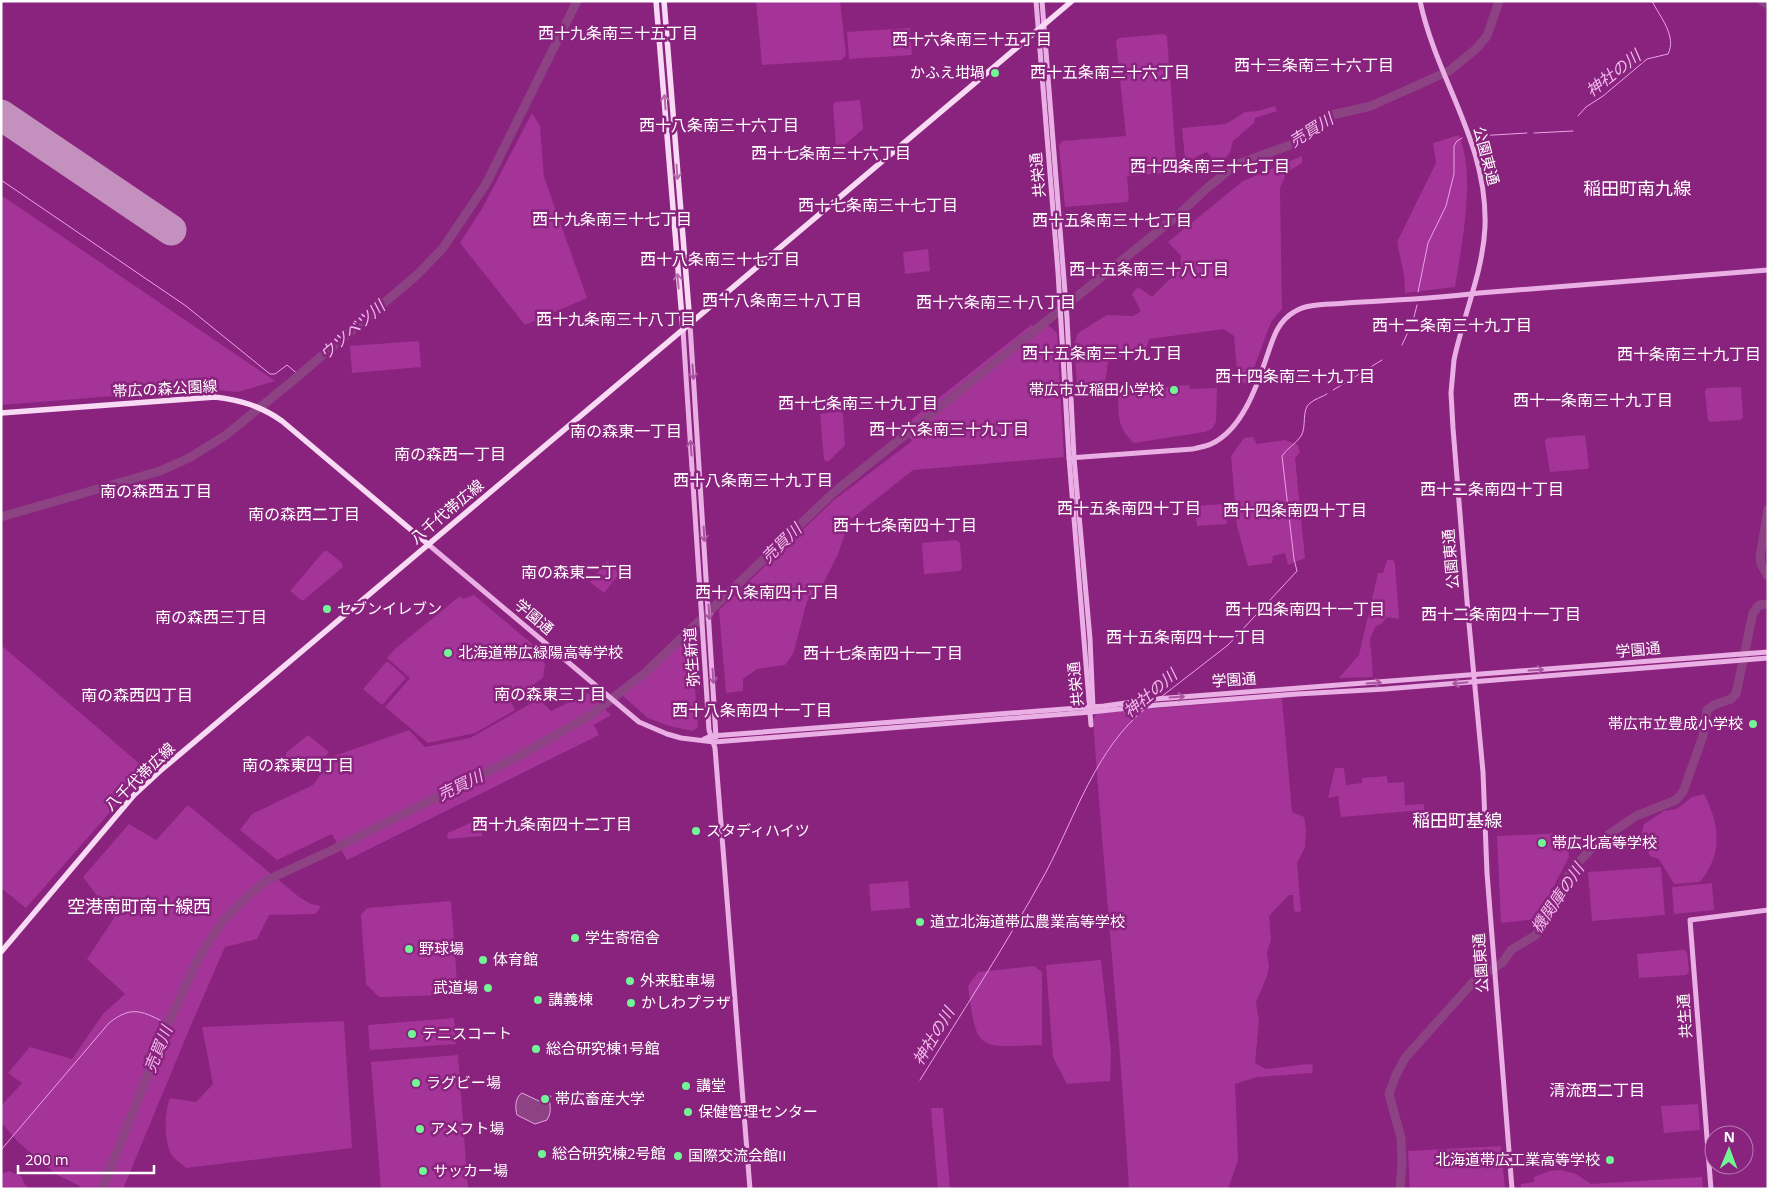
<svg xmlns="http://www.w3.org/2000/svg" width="1769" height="1190" font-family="'Open Sans','Noto Sans JP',sans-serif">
<rect width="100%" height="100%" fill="#89237d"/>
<g fill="#a43498">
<polygon points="756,1 840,1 846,55 842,60 762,65"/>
<polygon points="910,28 912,55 849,59 847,32"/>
<polygon points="1164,34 1167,36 1177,172 1127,176 1129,199 1127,202 1065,207 1059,145 1062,141 1126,136 1116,41 1119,38"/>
<polygon points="860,100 863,129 840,149 836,147 833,105 835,102"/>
<polygon points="1275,106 1277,111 1255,118 1254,123 1233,141 1230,152 1225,159 1216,162 1207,152 1196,157 1203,168 1194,174 1185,158 1182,128 1226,124 1245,112 1258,111"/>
<polygon points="532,113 540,126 544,177 587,298 525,325 460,243 483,207"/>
<path d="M1459,135c17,43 3,106 -4,152l-50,6 -1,-18 -7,-33 39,-79 -3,-20z"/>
<polygon points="1302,156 1302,163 1287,172 1280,188 1282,309 1271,322 1248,384 1238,381 1234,336 1224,329 1149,339 1147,347 1108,362 1103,396 1078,397 1074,344 1078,333 1107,315 1133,316 1141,311 1132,294 1138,287 1152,297 1181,268 1181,256 1168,242 1243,181"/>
<polygon points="1,195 275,381 238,392 202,389 1,405"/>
<polygon points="928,249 930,271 905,274 903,252"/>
<polygon points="1031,325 1042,329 1048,325 1057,333 1064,457 913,470 850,520 838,554 820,590 807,601 793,654 785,665 757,669 743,679 743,691 726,693 719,610 834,500 912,441 902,427"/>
<polygon points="419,341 421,367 352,373 350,346"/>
<path d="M1189,385l1,4 27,-1 -1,34 -4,7 -8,3 -70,11c-18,-16 -15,-29 -16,-52z"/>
<polygon points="1738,387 1741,388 1743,417 1740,420 1710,422 1708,420 1705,391 1707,388"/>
<polygon points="840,411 843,414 845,445 828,462 824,460 820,414"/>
<polygon points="1585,435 1589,467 1587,469 1550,472 1545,441 1547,438"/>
<polygon points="1253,437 1257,444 1285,440 1298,445 1300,452 1295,458 1305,558 1288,565 1285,553 1273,556 1272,563 1248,566 1237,526 1231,456 1244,438"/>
<polygon points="1225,504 1227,524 1197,526 1195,506"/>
<polygon points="956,540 960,543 962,568 960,571 924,574 922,543"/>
<polygon points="324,551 327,551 342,563 343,567 304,600 301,600 290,591"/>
<polygon points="1387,560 1393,560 1395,564 1399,619 1387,617 1381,624 1376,626 1370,639 1373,677 1339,678 1359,655 1378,573 1383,573"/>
<polygon points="607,561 617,569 616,571 619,574 604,593 590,582"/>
<polygon points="474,595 531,643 545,664 543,678 510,701 515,710 475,733 428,743 385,707 410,678 387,658 395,649 460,596 463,599"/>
<polygon points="691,636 698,727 693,731 669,726 648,718 623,696"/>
<polygon points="1,645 147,770 26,908 1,888"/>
<polygon points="387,661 406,678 382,705 363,689"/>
<polygon points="588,693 611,715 594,725 599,735 347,860 332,834 277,860 240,830 252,814 313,785 334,756 409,730 425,747 470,738 539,699 551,711"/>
<path d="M1282,698l10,114 12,5 2,13 -1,17 -8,16 4,48 -3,1 -4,-1 -1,-16h-4l-20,21 2,23 -4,14 2,14 -2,9 -11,26 3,19 -4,42 11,6 42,-5 5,1 -1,8 -55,4 -22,7 3,76 -10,29h-99c-9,-157 -25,-313 -36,-470l4,-6z"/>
<polygon points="308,735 329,752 310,774 307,774 286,758 286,753"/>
<polygon points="1335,768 1344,768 1346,785 1362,783 1362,778 1387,776 1388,783 1404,782 1405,805 1424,804 1424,810 1341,817 1338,796 1328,798"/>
<path d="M1704,794c16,31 19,60 -4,88l-26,2 -15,-25 -9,-3 -9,-19 3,-13 20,-13 13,-2 15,-12z"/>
<polygon points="188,805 299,897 311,904 321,906 316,914 269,915 257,939 225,947 191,1025 123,1189 79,1189 80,1186 57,1175 17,1141 1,1122 1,1106 22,1083 8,1073 30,1047 72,1059 103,1014 125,994 87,959 114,918 83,877 129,824 156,840"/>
<polygon points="481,818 482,836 448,839 447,837 448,833"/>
<polygon points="1566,833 1569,857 1537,919 1501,923 1497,836"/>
<polygon points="1661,867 1665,915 1592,921 1588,872"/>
<polygon points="908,881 910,908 871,911 869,884"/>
<polygon points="1712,883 1714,910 1674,914 1672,887"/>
<polygon points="451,901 457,982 445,995 379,997 366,984 361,915 367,908"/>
<polygon points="1684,950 1687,952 1689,972 1686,975 1639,978 1637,954"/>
<polygon points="1101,960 1111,1052 1110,1081 1067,1084 1053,1057 1046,965"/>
<path d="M1034,966l8,6v73c-65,2 -65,8 -74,-59l10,-14z"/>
<polygon points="454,1018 456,1044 370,1050 368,1025"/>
<path d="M344,1021l8,127 -166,20c-4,-4 -12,-9 -15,-14 -7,-15 -7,-41 -1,-56l26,4 17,-18 -11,-57z"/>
<polygon points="458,1055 468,1189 381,1189 371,1062"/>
<polygon points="1698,1104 1700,1130 1664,1133 1661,1106"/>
<polygon points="931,1108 943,1108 950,1189 938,1189"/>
<polygon points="1501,1146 1505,1189 1410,1189 1408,1151"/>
<polygon points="1561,1170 1576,1174 1591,1184 1702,1177 1703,1189 1521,1189 1521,1184 1534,1182 1534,1177 1549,1171"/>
<polygon points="1,1171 5,1173 9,1171 22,1177 24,1184 30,1189 1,1189"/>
</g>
<path fill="#8c4283" stroke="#eba3e4" d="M522,1093l17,8 8,-5h4c-4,8 3,12 -4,24l-12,4 -18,-9c-2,-7 -2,-18 5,-22z"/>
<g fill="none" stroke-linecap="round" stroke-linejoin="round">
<g stroke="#eba3e4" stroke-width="1">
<path d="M1578,116l8,-9 17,-11 44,-37 21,-5c9,-18 -8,-37 -16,-53"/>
<polyline points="1534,133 1573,131"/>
<polyline points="1477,136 1527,133"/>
<polyline points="1,180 186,306 270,374 275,374 287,365 299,375"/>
<polyline points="1418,292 1428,243 1446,206 1454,174 1454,146 1457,141 1462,138"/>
<polyline points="1413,321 1417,305"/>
<polyline points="1402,345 1409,330"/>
<polyline points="1353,378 1382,360"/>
<polyline points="1333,390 1345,383"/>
<path d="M1161,697l67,-52 69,-74 -3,-12 -12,-103c5,-8 14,-12 19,-20 6,-9 0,-26 9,-33 5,-4 12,-6 17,-9"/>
<path d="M920,1080c43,-69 87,-137 126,-208 29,-55 50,-124 100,-164"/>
<path d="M1,1150l108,-127c24,-19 34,-11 59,1"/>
</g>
<g stroke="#8c4283" stroke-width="9">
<polyline points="1762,1 1768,5"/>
<polyline points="1768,509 1760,557 1761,564 1768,576"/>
<polyline points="1,517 160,471 189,458 226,435 290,383 384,303 418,274 443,248 486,184 577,1"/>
<polyline points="102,1189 168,1024 198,959 222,922 248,896 267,880 330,851 517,757 591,715 645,673 833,493 1177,216 1206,189 1235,165 1296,143 1310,135 1331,115 1371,106 1449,71 1476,49 1487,36 1499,1"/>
<polyline points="1400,1189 1402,1164 1401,1138 1389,1094 1395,1077 1405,1058 1474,981 1503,962 1511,950 1536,935 1564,882 1574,867 1592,848 1608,835 1636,816 1676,800 1683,792 1703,736 1707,710 1714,705 1731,699 1736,694 1753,613 1759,605 1768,604"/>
</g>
<polyline stroke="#c491be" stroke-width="31" points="1,115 171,230"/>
<g stroke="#eaafe4" stroke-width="5">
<polyline points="1036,1 1058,272 1069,458 1091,725"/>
<polyline points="1042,1 1067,318 1074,458 1090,639 1093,707"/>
<path d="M1420,1c17,80 68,141 65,226 -2,45 -22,89 -31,133l-3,33 2,35 15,185 15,159 4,101 25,316"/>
<polyline points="690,324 716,737"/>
<polyline points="683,330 709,730 715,748 750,1189"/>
<path d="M1069,458l124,-9c6,-2 12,-2 18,-5 31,-14 46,-58 56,-88 6,-17 10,-34 27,-44 14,-9 35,-7 52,-9 44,-3 89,-4 133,-10l289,-23"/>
<polyline points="429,545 639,722 667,734 681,738 714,742 1091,712 1157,705 1297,694 1385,689 1768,658"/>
<polyline points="704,739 711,736 1104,706 1155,699 1768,652"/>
<polyline points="1711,1189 1690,920 1768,910"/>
</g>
<g stroke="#f8daf4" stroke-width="5.5">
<polyline points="656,1 683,330"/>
<polyline points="664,1 690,324"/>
<path d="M1,413l214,-16c25,3 46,9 67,24l147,124"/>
<polyline points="1,952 134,795 160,771 1072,1"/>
</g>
</g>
<defs><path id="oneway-shaft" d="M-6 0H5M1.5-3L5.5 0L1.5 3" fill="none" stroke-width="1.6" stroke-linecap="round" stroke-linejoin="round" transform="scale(1.25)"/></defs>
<g stroke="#b56cad">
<use href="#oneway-shaft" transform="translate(665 102) rotate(-94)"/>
<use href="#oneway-shaft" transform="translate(677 172) rotate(86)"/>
<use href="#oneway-shaft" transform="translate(678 281) rotate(-95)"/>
</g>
<g stroke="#ab54a1">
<use href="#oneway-shaft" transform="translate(693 372) rotate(86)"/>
<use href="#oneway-shaft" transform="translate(691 448) rotate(-94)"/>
<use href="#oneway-shaft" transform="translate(704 534) rotate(87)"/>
<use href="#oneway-shaft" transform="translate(709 612) rotate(86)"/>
<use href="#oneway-shaft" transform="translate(1536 670) rotate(-3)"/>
<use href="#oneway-shaft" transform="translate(713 676) rotate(86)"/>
<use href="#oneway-shaft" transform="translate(1374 683) rotate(-4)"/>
<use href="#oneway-shaft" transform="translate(1460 683) rotate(174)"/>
<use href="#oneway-shaft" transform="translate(1177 697) rotate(-4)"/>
</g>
<g fill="#72f595" stroke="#89237d" stroke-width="2">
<circle cx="995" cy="73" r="5"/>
<circle cx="1174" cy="390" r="5"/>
<circle cx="327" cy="609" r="5"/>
<circle cx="448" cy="653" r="5"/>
<circle cx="1753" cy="724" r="5"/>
<circle cx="696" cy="831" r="5"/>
<circle cx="1542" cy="843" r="5"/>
<circle cx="920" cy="922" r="5"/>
<circle cx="575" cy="938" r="5"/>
<circle cx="409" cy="949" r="5"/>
<circle cx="483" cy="960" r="5"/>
<circle cx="630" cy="981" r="5"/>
<circle cx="488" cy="988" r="5"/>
<circle cx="538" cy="1000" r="5"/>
<circle cx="631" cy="1003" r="5"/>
<circle cx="412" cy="1034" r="5"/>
<circle cx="536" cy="1049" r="5"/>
<circle cx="416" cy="1083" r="5"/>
<circle cx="686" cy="1086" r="5"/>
<circle cx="545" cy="1099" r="5"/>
<circle cx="688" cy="1112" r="5"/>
<circle cx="420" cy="1129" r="5"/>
<circle cx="542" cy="1154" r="5"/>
<circle cx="678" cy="1156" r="5"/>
<circle cx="1610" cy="1160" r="5"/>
<circle cx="423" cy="1171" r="5"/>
</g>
<g text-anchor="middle" stroke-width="5" stroke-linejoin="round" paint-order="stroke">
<g font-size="15" fill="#fff" stroke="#89237d" text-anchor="start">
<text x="985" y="78" text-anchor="end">かふえ坩堝</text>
<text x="1164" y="395" text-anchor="end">帯広市立稲田小学校</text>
<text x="337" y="614">セブンイレブン</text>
<text x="458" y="658">北海道帯広緑陽高等学校</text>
<text x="1743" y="729" text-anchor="end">帯広市立豊成小学校</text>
<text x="706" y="836">スタディハイツ</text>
<text x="1552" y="848">帯広北高等学校</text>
<text x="930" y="927">道立北海道帯広農業高等学校</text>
<text x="585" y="943">学生寄宿舎</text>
<text x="419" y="954">野球場</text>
<text x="493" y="965">体育館</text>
<text x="640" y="986">外来駐車場</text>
<text x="478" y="993" text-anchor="end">武道場</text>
<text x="548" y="1005">講義棟</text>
<text x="641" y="1008">かしわプラザ</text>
<text x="422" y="1039">テニスコート</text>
<text x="546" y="1054">総合研究棟1号館</text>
<text x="426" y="1088">ラグビー場</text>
<text x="696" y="1091">講堂</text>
<text x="555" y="1104">帯広畜産大学</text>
<text x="698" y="1117">保健管理センター</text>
<text x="430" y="1134">アメフト場</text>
<text x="552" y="1159">総合研究棟2号館</text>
<text x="688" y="1161">国際交流会館II</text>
<text x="1600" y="1165" text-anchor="end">北海道帯広工業高等学校</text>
<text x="433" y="1176">サッカー場</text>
</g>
<g font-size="15" fill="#fff" stroke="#89237d">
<text transform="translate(1486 156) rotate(75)" y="5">公園東通</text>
<text transform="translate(1038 175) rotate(-95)" y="5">共栄通</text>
<text transform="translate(165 389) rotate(-3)" y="5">帯広の森公園線</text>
<text transform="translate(447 512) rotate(-40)" y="5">八千代帯広線</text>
<text transform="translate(1451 559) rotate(-95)" y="5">公園東通</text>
<text transform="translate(534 617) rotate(40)" y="5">学園通</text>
<text transform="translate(1638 650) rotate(-5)" y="5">学園通</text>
<text transform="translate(692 657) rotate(-94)" y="5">弥生新道</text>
<text transform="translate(1234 680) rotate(-4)" y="5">学園通</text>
<text transform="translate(1076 684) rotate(-96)" y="5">共栄通</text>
<text transform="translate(140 777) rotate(-44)" y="5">八千代帯広線</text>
<text transform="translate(1481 963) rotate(-94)" y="5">公園東通</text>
<text transform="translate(1685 1016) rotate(-94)" y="5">共生通</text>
</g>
<g font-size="16" fill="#fff" stroke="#89237d">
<text x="618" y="39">西十九条南三十五丁目</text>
<text x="972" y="45">西十六条南三十五丁目</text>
<text x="1314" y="71">西十三条南三十六丁目</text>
<text x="1110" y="78">西十五条南三十六丁目</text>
<text x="719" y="131">西十八条南三十六丁目</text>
<text x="831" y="159">西十七条南三十六丁目</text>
<text x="1210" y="172">西十四条南三十七丁目</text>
<text x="878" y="211">西十七条南三十七丁目</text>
<text x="612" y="225">西十九条南三十七丁目</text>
<text x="1112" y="226">西十五条南三十七丁目</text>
<text x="720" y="265">西十八条南三十七丁目</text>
<text x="1149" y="275">西十五条南三十八丁目</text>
<text x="782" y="306">西十八条南三十八丁目</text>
<text x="996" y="308">西十六条南三十八丁目</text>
<text x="616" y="325">西十九条南三十八丁目</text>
<text x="1452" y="331">西十二条南三十九丁目</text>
<text x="1102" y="359">西十五条南三十九丁目</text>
<text x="1689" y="360">西十条南三十九丁目</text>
<text x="1295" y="382">西十四条南三十九丁目</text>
<text x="1593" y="406">西十一条南三十九丁目</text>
<text x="858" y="409">西十七条南三十九丁目</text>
<text x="949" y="435">西十六条南三十九丁目</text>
<text x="626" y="437">南の森東一丁目</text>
<text x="450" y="460">南の森西一丁目</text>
<text x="753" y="486">西十八条南三十九丁目</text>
<text x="1492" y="495">西十二条南四十丁目</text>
<text x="156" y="497">南の森西五丁目</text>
<text x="1129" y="514">西十五条南四十丁目</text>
<text x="1295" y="516">西十四条南四十丁目</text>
<text x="304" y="520">南の森西二丁目</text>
<text x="905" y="531">西十七条南四十丁目</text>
<text x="577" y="578">南の森東二丁目</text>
<text x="767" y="598">西十八条南四十丁目</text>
<text x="1305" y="615">西十四条南四十一丁目</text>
<text x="1501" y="620">西十二条南四十一丁目</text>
<text x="211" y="623">南の森西三丁目</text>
<text x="1186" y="643">西十五条南四十一丁目</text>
<text x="883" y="659">西十七条南四十一丁目</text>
<text x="550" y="700">南の森東三丁目</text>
<text x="137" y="701">南の森西四丁目</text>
<text x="752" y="716">西十八条南四十一丁目</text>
<text x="298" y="771">南の森東四丁目</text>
<text x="552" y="830">西十九条南四十二丁目</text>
<text x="1597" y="1096">清流西二丁目</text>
</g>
<g font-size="16" font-style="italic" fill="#f1bbec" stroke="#89237d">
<text transform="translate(1613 73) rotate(-38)" y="6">神社の川</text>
<text transform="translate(1311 130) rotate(-32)" y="6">売買川</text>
<text transform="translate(352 330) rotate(-41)" y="6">ウツベツ川</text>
<text transform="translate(781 543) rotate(-44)" y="6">売買川</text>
<text transform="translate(1150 693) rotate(-40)" y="6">神社の川</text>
<text transform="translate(460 785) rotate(-26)" y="6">売買川</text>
<text transform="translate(1557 898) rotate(-56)" y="6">機関庫の川</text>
<text transform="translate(933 1036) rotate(-59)" y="6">神社の川</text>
<text transform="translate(158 1049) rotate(-68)" y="6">売買川</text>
</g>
<g font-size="18" fill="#fff" stroke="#89237d">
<text x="1637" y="195">稲田町南九線</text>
<text x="1457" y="827">稲田町基線</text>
<text x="139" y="913">空港南町南十線西</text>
</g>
</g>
<rect width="1769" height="1190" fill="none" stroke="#ffffff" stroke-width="5"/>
<g transform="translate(1729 1150) rotate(1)"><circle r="24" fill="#89237d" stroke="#b87bb1"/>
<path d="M0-4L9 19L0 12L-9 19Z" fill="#72f595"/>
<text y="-8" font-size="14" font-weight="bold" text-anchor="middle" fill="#ffffff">N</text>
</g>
<path d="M18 1165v8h136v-8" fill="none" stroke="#ffffff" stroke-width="2.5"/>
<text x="25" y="1165" font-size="15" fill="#ffffff" stroke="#89237d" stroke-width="4" paint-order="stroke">200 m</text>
</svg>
